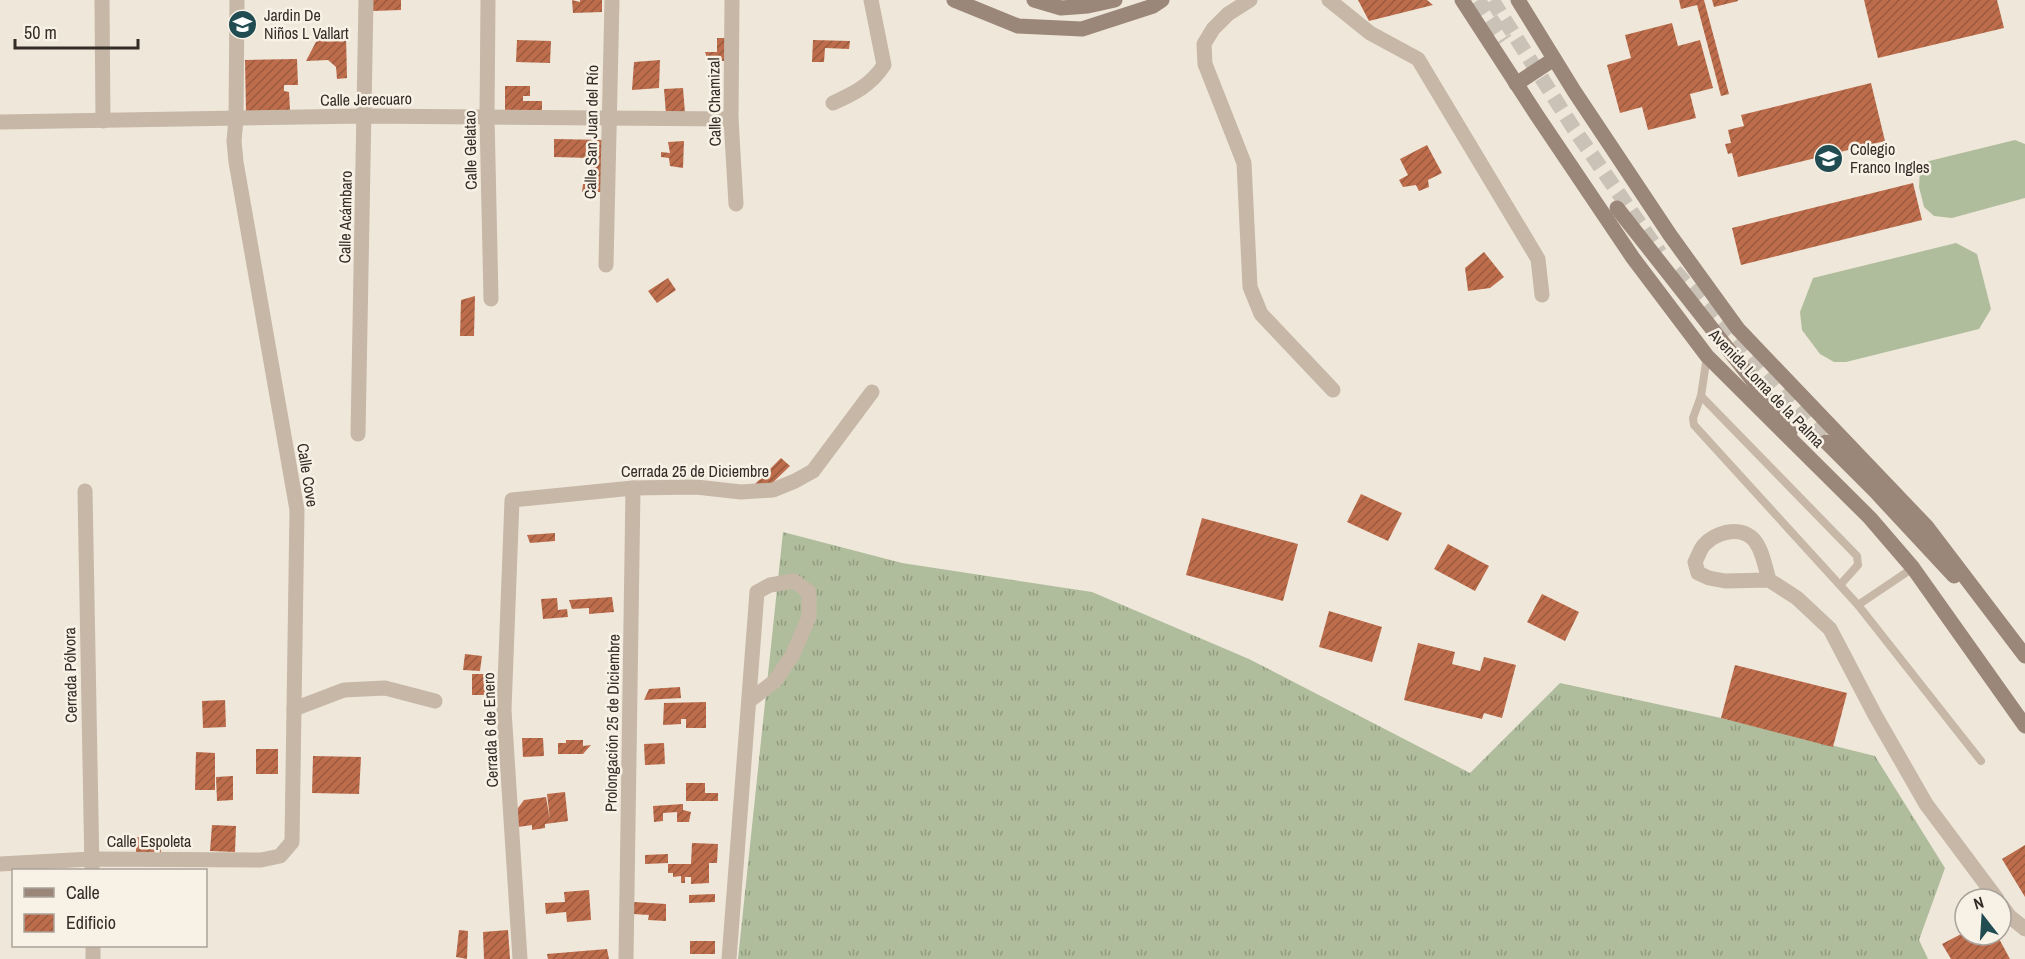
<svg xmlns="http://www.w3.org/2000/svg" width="2025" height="959" font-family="'Archivo Narrow',sans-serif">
<defs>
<pattern id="grass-tufts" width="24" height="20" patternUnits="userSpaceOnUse" patternTransform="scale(1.5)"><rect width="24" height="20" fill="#b0bd9c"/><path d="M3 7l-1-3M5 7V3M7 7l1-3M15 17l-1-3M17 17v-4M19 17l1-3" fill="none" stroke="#909a7f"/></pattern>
<pattern id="building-hatch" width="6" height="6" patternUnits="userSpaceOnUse" patternTransform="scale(1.5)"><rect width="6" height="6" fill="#bd6d4b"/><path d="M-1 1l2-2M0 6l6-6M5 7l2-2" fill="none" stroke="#9a5a3e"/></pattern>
</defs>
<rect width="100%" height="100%" fill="#efe7da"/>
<polygon fill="url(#grass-tufts)" points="783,532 902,563 1092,592 1249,659 1470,773 1560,683 1721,718 1875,756 1945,868 1919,940 1928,959 738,959"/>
<g fill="#b0bd9c">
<polygon points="2015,140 2025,144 2025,198 1952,218 1934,216 1924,207 1919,187 1920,169 1929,161"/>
<polygon points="1956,243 1977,254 1991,309 1979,329 1846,362 1834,362 1820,354 1802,330 1800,312 1813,278"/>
</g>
<g fill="url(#building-hatch)">
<polygon points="372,0 401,0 401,10 372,11"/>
<polygon points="572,0 580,2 580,0 602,0 602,12 573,13"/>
<polygon points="1358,0 1427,0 1433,5 1369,21"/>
<polygon points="1679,0 1704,0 1729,94 1721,96 1697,5 1681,9"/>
<polygon points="1712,0 1738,0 1738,1 1714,7"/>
<polygon points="1864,0 1997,0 2004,28 1878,58"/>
<polygon points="1672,23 1678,46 1700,40 1713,88 1690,94 1696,118 1648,130 1642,107 1620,113 1607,65 1631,58 1625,35"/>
<polygon points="319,36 346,36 347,78 337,79 336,67 328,60 306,61"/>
<polygon points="717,38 731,38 731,61 708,61 705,52 717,52"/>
<polygon points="517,40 551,41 550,63 516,62"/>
<polygon points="813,40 850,41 849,49 825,48 824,62 812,62"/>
<polygon points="297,59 298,85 284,85 284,91 289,92 290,110 246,112 245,60"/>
<polygon points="660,60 659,88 632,90 634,62"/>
<polygon points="1871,83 1885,141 1738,177 1732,153 1728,154 1725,144 1731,143 1728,130 1744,126 1741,115"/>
<polygon points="505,86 530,86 530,96 523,96 523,101 542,101 542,111 505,111"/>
<polygon points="683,88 685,113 666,114 664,89"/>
<polygon points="554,139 606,140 605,192 582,192 583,184 591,182 591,158 554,157"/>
<polygon points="684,141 683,168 670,166 669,158 661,157 661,152 670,153 668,142"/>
<polygon points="1427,145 1442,173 1428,180 1429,187 1419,191 1416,185 1403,187 1399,180 1408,175 1400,159"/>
<polygon points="1913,183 1922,220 1741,265 1732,228"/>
<polygon points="1484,252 1504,277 1490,288 1468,291 1465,268"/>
<polygon points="668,278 676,290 657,303 648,291"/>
<polygon points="475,296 474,336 460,336 461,300"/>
<polygon points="781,458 790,466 763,492 755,484"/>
<polygon points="1361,494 1402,513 1388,541 1347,522"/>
<polygon points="1202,518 1298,544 1283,601 1186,575"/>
<polygon points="555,533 555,541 530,543 527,535"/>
<polygon points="1448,544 1489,566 1475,591 1434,569"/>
<polygon points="1542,594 1579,612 1565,641 1527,622"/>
<polygon points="612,597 614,612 589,614 589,608 572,609 569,600"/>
<polygon points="557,598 558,610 567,609 568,617 543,619 541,599"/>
<polygon points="1329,611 1382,627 1372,662 1319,647"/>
<polygon points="1418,643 1455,652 1452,664 1480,671 1484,657 1516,665 1502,718 1484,713 1482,719 1404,700"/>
<polygon points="465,654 482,656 480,671 463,670"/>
<polygon points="1735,665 1847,693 1833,747 1721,718"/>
<polygon points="472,674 491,674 494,691 484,695 472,695"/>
<polygon points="680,687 681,698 644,700 649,689"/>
<polygon points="225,700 226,727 203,728 202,701"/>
<polygon points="706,702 706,728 686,728 686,719 681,719 681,724 663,725 664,703"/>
<polygon points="522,738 543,738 544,756 523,757"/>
<polygon points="566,740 583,740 583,746 591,745 583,754 558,754 558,743 566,743"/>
<polygon points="664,743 665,764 645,765 644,744"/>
<rect x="256" y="749" width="22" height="25"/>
<polygon points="196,752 215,753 215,790 195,790"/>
<polygon points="313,756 361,757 359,794 312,793"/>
<polygon points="233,776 233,800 217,801 216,777"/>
<polygon points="686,783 705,783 705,793 718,793 718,801 686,801"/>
<polygon points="565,792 568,821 545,824 545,828 532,830 532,825 518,827 515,812 524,800 546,797 550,820 547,794"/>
<polygon points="683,804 683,810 691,812 689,822 677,822 677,812 663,813 663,821 654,822 653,806"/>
<polygon points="212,825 236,826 235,852 210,851"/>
<polygon points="136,837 161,838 161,856 136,856"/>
<polygon points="692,843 718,844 717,863 709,863 709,883 691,884 691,877 685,877 685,883 681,883 681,876 673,877 673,873 668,873 668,864 691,864"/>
<polygon points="2025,845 2025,897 2002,859"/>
<polygon points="668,854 668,863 645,864 645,855"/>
<polygon points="589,890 591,920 567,922 566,912 546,914 545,903 565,902 564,892"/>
<polygon points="715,894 715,902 689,903 689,895"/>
<polygon points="634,902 666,904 666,921 648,920 649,915 633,914"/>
<polygon points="459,930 468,931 467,959 456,957"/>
<polygon points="508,930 510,959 484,959 483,932"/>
<polygon points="1965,932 1965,935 1997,935 2010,959 1951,959 1942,944"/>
<rect x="690" y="941" width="25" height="13"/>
<polygon points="607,949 609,959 548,959 547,954"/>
</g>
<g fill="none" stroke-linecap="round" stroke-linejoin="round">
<g stroke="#cac2b6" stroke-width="15" stroke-dasharray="15 8" stroke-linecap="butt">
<polyline points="1478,0 1505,40"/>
<polyline points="1492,0 1574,129 1660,253"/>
<polyline points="1675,271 1826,442"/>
</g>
<g stroke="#c6b7a7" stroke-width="8">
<polyline points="1707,356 1701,396 1693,418 1694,425 1858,605"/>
<polyline points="1701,396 1857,556 1858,565 1840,585"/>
<polyline points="1913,568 1858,605 1981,761"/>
</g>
<g stroke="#c6b7a7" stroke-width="15">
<polyline points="102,0 103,121"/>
<polyline points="488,0 487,116 491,299"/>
<polyline points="732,0 731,119 736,204"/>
<polyline points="1250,0 1228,14 1213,29 1204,44 1205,64 1244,163 1250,287 1261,314 1333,390"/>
<polyline points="1329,0 1370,33 1418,59 1538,259 1542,295"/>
<path d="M833,103c22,-10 38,-18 51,-38l-13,-65"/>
<polyline points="0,122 365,116 731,119"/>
<polyline points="606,265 612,0"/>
<polyline points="358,434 366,0"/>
<polyline points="85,491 92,870"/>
<path d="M1769,580c-4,-13 -7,-34 -18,-43 -14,-11 -36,-4 -47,8 -4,4 -6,12 -9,17l3,11 11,5 16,3 44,-1 28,18 33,31 45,86 51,89 71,95"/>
<polyline points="294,709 344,690 385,688 435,701"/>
<polyline points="0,864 91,859 261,860 280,856 292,842 297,510 236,162 234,141 236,119 237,0"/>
<polyline points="2001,905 2009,916 2025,929"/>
<polyline points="93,946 93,959"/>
<polyline points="520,959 504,710 512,500 633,488 696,487 741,492 773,490 795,481 813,471 872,392"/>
<polyline points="626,959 633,488"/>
<polyline points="729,959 757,592 770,585 794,581 809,592 809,617 793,654 775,681 749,701"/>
</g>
<g stroke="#9a8779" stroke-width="15">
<polyline points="954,0 1018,26 1082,29 1153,6 1162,0"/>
<polyline points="1034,0 1061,8 1088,6 1115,0"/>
<polyline points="1462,0 1538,117 1633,258 1707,356 1870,518 1913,568 2025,726"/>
<polyline points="1518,0 1574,91 1670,235 1738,329 1927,527 2025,656"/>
<polyline points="1516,84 1554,59"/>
<polyline points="1617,208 1780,415 1790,432"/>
<polyline points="1826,442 1875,491 1954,576"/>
</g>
</g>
<defs>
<symbol id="school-disc" viewBox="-11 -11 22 22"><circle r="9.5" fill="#204c52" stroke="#f8f1e6"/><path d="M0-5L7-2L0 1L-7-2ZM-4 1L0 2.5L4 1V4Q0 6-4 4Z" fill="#fff"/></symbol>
</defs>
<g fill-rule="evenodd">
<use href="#school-disc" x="226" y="8" width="33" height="33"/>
<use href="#school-disc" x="1812" y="142" width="33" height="33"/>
</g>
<g text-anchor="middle" stroke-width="5" stroke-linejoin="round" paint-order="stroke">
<g font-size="16" fill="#342c27" stroke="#f8f1e6" text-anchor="start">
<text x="264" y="21">Jardin De<tspan x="264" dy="18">Niños L Vallart</tspan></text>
<text x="1850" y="155">Colegio<tspan x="1850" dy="18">Franco Ingles</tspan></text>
</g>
<g font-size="16" fill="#342c27" stroke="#f8f1e6">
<text transform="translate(366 99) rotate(-1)" y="6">Calle Jerecuaro</text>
<text transform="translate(714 102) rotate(-91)" y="6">Calle Chamizal</text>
<text transform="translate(591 132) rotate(-89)" y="6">Calle San Juan del Río</text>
<text transform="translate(470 150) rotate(-91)" y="6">Calle Gelatao</text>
<text transform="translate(345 217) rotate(-89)" y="6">Calle Acámbaro</text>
<text transform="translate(1767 388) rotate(46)" y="6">Avenida Loma de la Palma</text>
<text x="695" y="477">Cerrada 25 de Diciembre</text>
<text transform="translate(308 475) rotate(81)" y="6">Calle Cove</text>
<text transform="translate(70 675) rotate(-91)" y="6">Cerrada Pólvora</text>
<text transform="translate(612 723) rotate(-89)" y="6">Prolongación 25 de Diciembre</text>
<text transform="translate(490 730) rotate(-92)" y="6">Cerrada 6 de Enero</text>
<text x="149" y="847">Calle Espoleta</text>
</g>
</g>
<rect x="12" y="869" width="195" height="78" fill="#f8f1e6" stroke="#aaa29a" stroke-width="1.5"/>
<rect x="24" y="888" width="30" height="9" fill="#9a8779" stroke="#aaa29a" stroke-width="1.5"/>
<text x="66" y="899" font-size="18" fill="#342c27">Calle</text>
<rect x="24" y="914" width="30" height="18" fill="url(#building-hatch)" stroke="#aaa29a" stroke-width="1.5"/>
<text x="66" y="929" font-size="18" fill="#342c27">Edificio</text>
<g transform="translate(1983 917) rotate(343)"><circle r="28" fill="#f8f1e6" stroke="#aaa29a" stroke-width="1.5"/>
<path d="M0-4.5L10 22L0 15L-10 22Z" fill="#204c52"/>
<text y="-9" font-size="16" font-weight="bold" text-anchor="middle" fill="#342c27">N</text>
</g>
<path d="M15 39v9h123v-9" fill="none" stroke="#342c27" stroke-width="3"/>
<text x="24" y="39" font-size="18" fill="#342c27" stroke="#f8f1e6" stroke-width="4.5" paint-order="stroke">50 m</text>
</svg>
